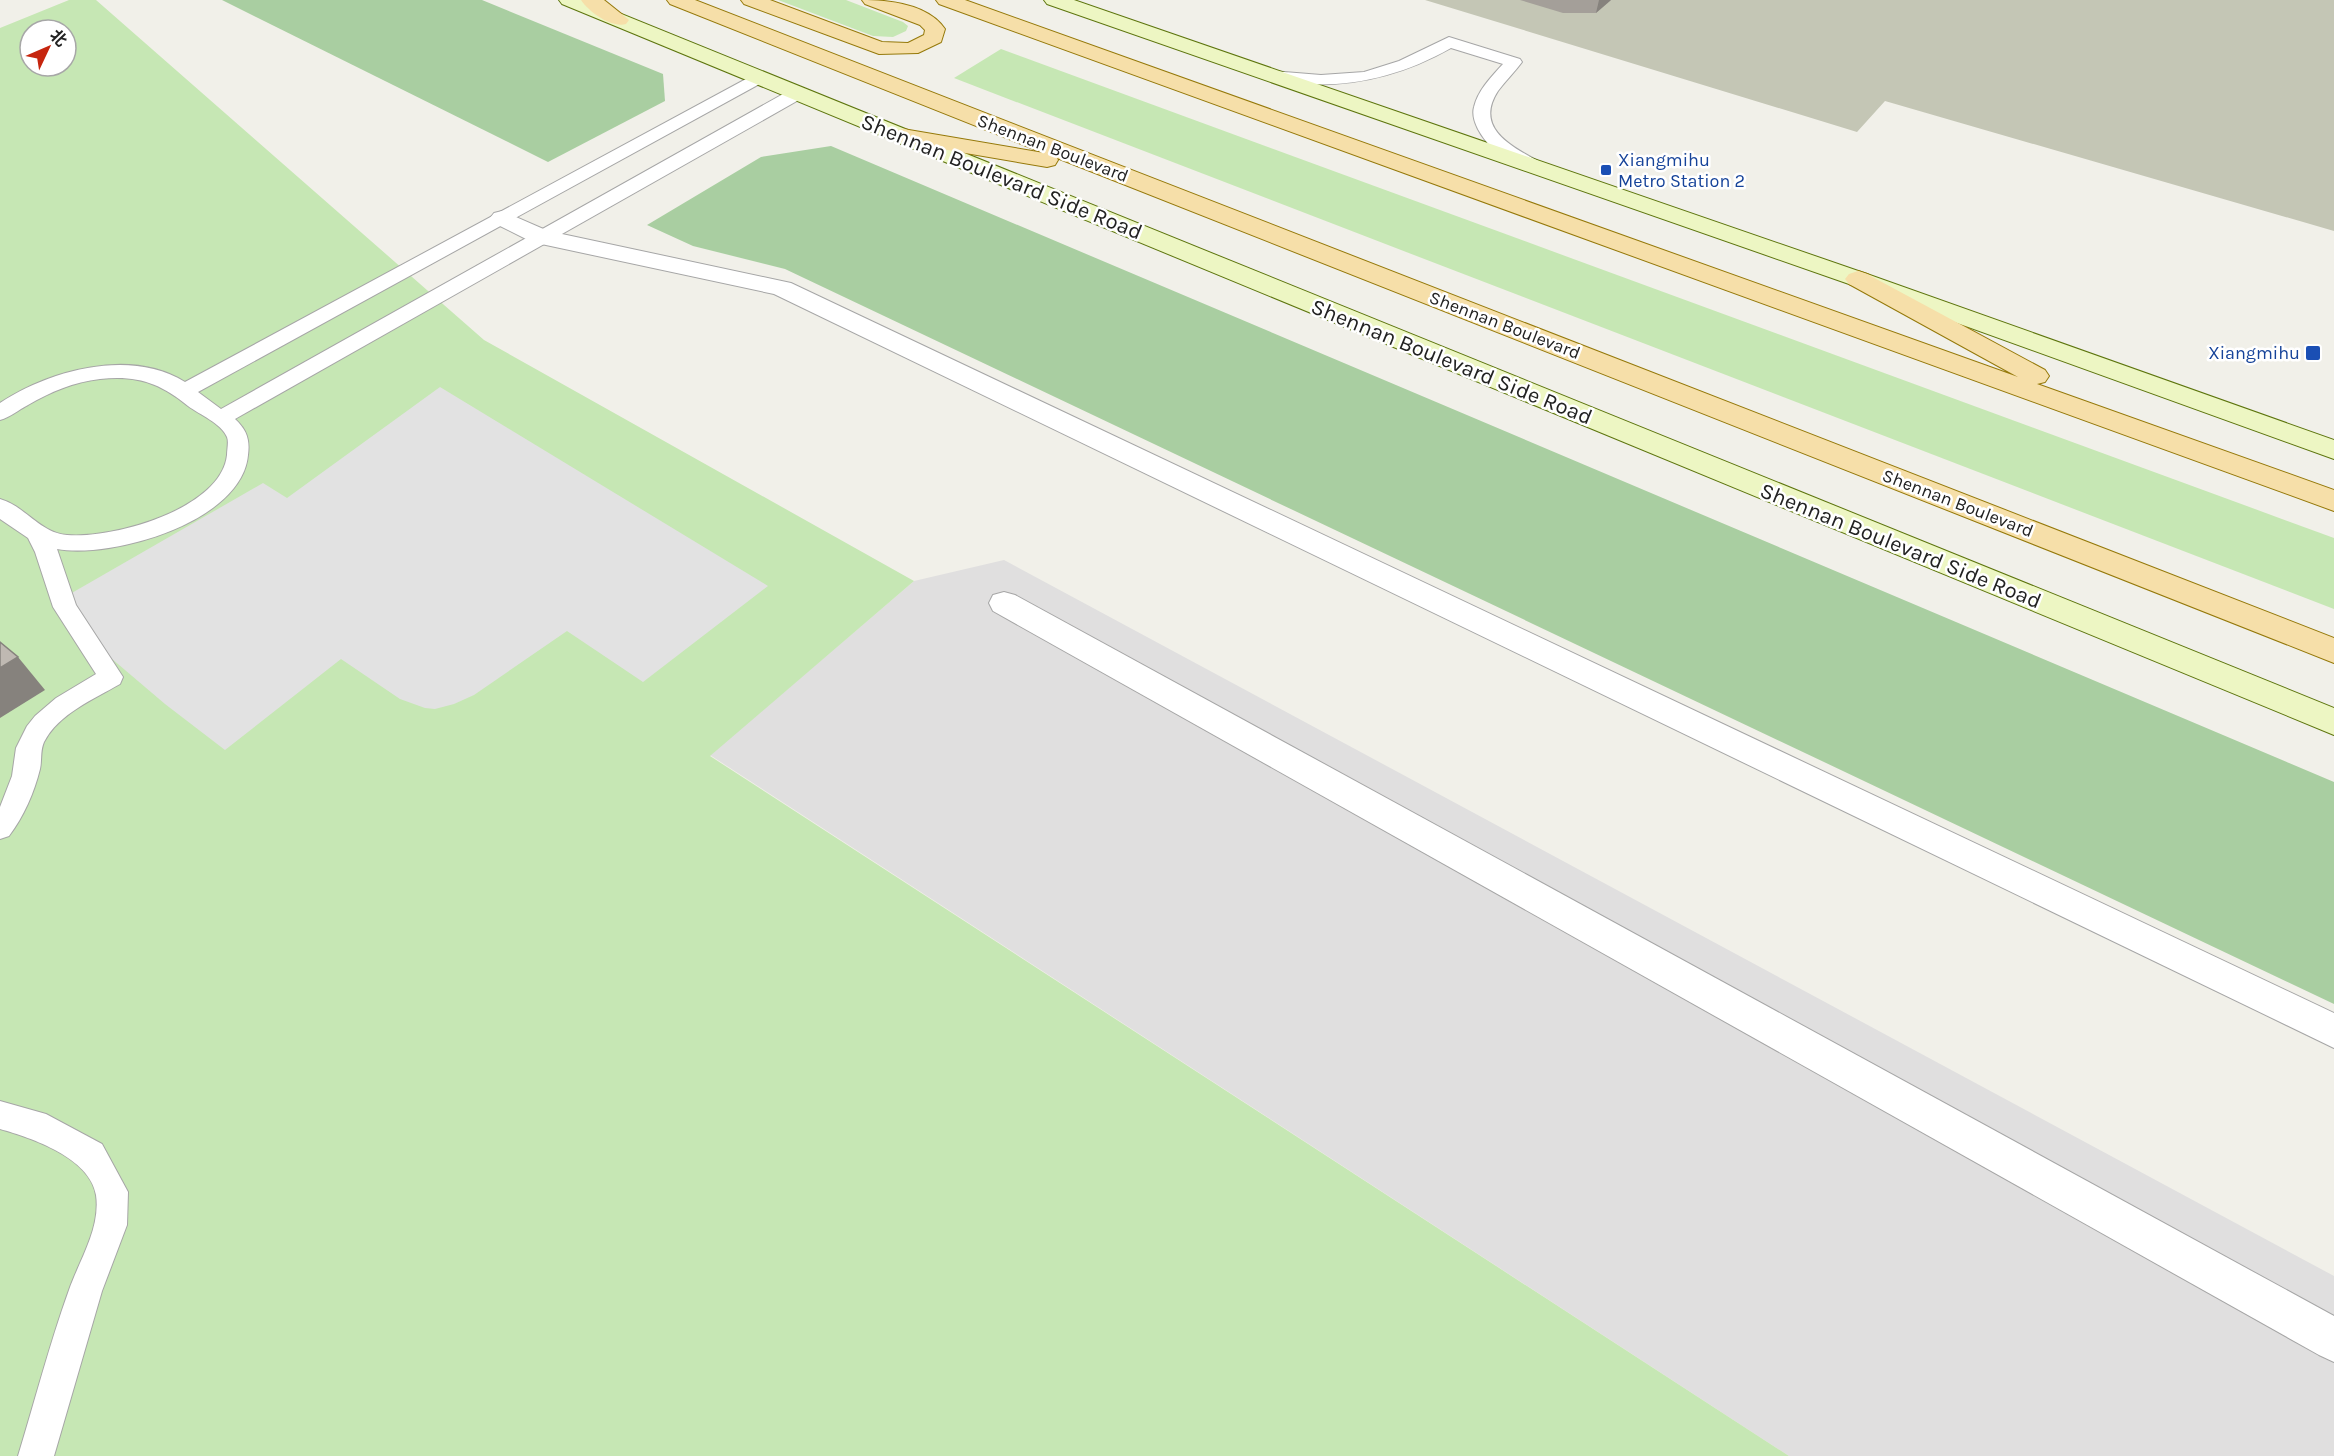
<svg xmlns="http://www.w3.org/2000/svg" width="2334" height="1456" font-family="Karla,'Noto Sans SC',sans-serif">
<rect width="100%" height="100%" fill="#f1f0e9"/>
<polygon fill="#e0dfdf" points="1004,560 2334,1276 2334,1456 1789,1456 710,755 914,581"/>
<polygon fill="#c4c6b5" points="1425,0 2334,0 2334,231 1885,101 1857,132"/>
<g fill="#c6e7b4" fill-rule="evenodd">
<path d="M69,0h27l388,340 430,241 -204,175 1079,700h-1789v-1428zM30,30h36v36h-36z"/>
<polygon points="778,0 846,0 903,22 908,26 906,31 893,37 873,36"/>
<polygon points="1001,49 2334,538 2334,609 954,78"/>
</g>
<g fill="#a9cea1">
<polygon points="222,0 482,0 663,74 665,101 548,162"/>
<polygon points="831,146 2334,782 2334,1004 785,269 693,246 647,225 761,157"/>
</g>
<polygon fill="#e2e2e2" points="440,387 768,586 643,682 567,631 474,695 454,704 435,709 425,708 400,699 341,659 225,750 165,704 105,653 70,594 263,483 287,498"/>
<g fill="none" stroke-linecap="round" stroke-linejoin="round">
<defs>
<g id="lane">
<path d="M1449,37l71,22 2,3c-7,10 -17,19 -24,29 -24,37 13,55 40,70l3,4 -3,4c-24,6 -71,-36 -64,-62 4,-17 18,-31 29,-43l-52,-16c-51,29 -103,41 -161,35 -9,-1 -21,0 -26,-7l8,-5 49,4 43,-3 35,-11z"/>
<path d="M759,72l8,5 -2,4 -567,311 23,17 571,-320 6,-1 8,5 -2,4 -569,322c12,11 15,21 13,36 -6,67 -136,104 -191,94l19,56 47,72 -3,7c-26,15 -62,30 -76,58 -4,9 -2,18 -4,27 -6,24 -16,47 -31,67l-9,3v-32l12,-31 4,-28 11,-22 8,-10 21,-18 40,-24 -43,-67 -18,-55 -7,-14 -28,-19v-20c25,7 40,34 67,36 46,4 154,-26 160,-80 0,-6 2,-13 0,-18 -6,-14 -27,-22 -39,-31 -28,-23 -51,-31 -88,-27 -26,3 -50,13 -72,26 -10,5 -17,12 -28,15v-17c50,-33 130,-55 185,-21z"/>
<path d="M0,1101l46,13 56,30 26,48 -1,33 -25,66 -48,165h-36c17,-55 31,-111 51,-166 10,-29 32,-62 27,-95 -6,-37 -64,-57 -96,-66z"/>
</g>
<g id="street">
<polygon points="502,211 548,231 791,283 2334,1013 2334,1048 774,294 532,242 494,223 490,218 494,213"/>
<polygon points="1004,592 1015,595 2334,1316 2334,1362 2319,1355 993,611 989,603 993,595"/>
</g>
<g id="secondary">
<polygon points="559,0 587,0 2334,708 2334,735 562,4"/>
<polygon points="1044,0 1074,0 1867,274 2334,440 2334,459 1849,284 1047,4"/>
</g>
<g id="primary">
<path d="M581,0h23l25,20 -3,4c-15,4 -37,-12 -45,-24z"/>
<polygon points="667,0 695,0 2334,638 2334,663 1057,158 1058,160 1055,165 1047,167 895,141 892,136 895,131 903,129 1044,153 670,4"/>
<path d="M741,0h29l112,42 26,1 16,-8 1,-5 -5,-5 -55,-21 -3,-4c27,0 66,4 83,29l-4,13 -23,11 -39,1 -135,-50z"/>
<polygon points="936,0 965,0 2018,377 1849,284 1845,279 1849,274 1858,271 1867,274 2045,370 2049,376 2045,382 2037,384 2334,490 2334,511 939,4"/>
</g>
</defs>
<use href="#lane" stroke="#a6a6a6" stroke-width="2"/>
<use href="#street" stroke="#a6a6a6" stroke-width="2"/>
<use href="#secondary" stroke="#5d750d" stroke-width="2"/>
<use href="#primary" stroke="#95790a" stroke-width="2"/>
<use href="#lane" fill="#fff" fill-rule="evenodd"/>
<use href="#street" fill="#fff" fill-rule="evenodd"/>
<use href="#secondary" fill="#edf6c3" fill-rule="evenodd"/>
<use href="#primary" fill="#f6dfa9" fill-rule="evenodd"/>
</g>
<polygon fill="#a49f99" points="1520,0 1611,0 1596,13 1563,13"/>
<g fill="#86827d">
<polygon points="1599,0 1611,0 1596,13"/>
<polygon points="18,657 45,690 0,718 0,668"/>
</g>
<polygon fill="#bfb9b2" stroke="#86827d" stroke-width="1.5" points="0,642 18,657 0,668"/>
<g fill="#1a4fb4" stroke="#fff" stroke-width="2">
<rect x="1600" y="164" width="12" height="12" rx="3"/>
<rect x="2305" y="345" width="16" height="16" rx="3"/>
</g>
<g text-anchor="middle" stroke-width="5" stroke-linejoin="round" paint-order="stroke">
<g font-size="18" fill="#222" stroke="#fff">
<text transform="translate(1053 148) rotate(21)" y="6">Shennan Boulevard</text>
<text transform="translate(1505 325) rotate(21)" y="6">Shennan Boulevard</text>
<text transform="translate(1958 503) rotate(21)" y="6">Shennan Boulevard</text>
</g>
<g font-size="18" fill="#164399" stroke="#fff" text-anchor="start">
<text x="1618" y="166">Xiangmihu<tspan x="1618" dy="21">Metro Station 2</tspan></text>
<text x="2300" y="359" text-anchor="end">Xiangmihu</text>
</g>
<g font-size="22" fill="#222" stroke="#fff">
<text transform="translate(1002 176) rotate(22)" y="8">Shennan Boulevard Side Road</text>
<text transform="translate(1452 361) rotate(22)" y="8">Shennan Boulevard Side Road</text>
<text transform="translate(1901 545) rotate(22)" y="8">Shennan Boulevard Side Road</text>
</g>
</g>
<g transform="translate(48 48) rotate(46)"><circle r="28" fill="#ffffff" stroke="#a7a7a7" stroke-width="1.5"/>
<path d="M0-4.5L10 22L0 15L-10 22Z" fill="#c6250e"/>
<text y="-9" font-size="16" font-weight="bold" text-anchor="middle" fill="#222222">北</text>
</g>
</svg>
